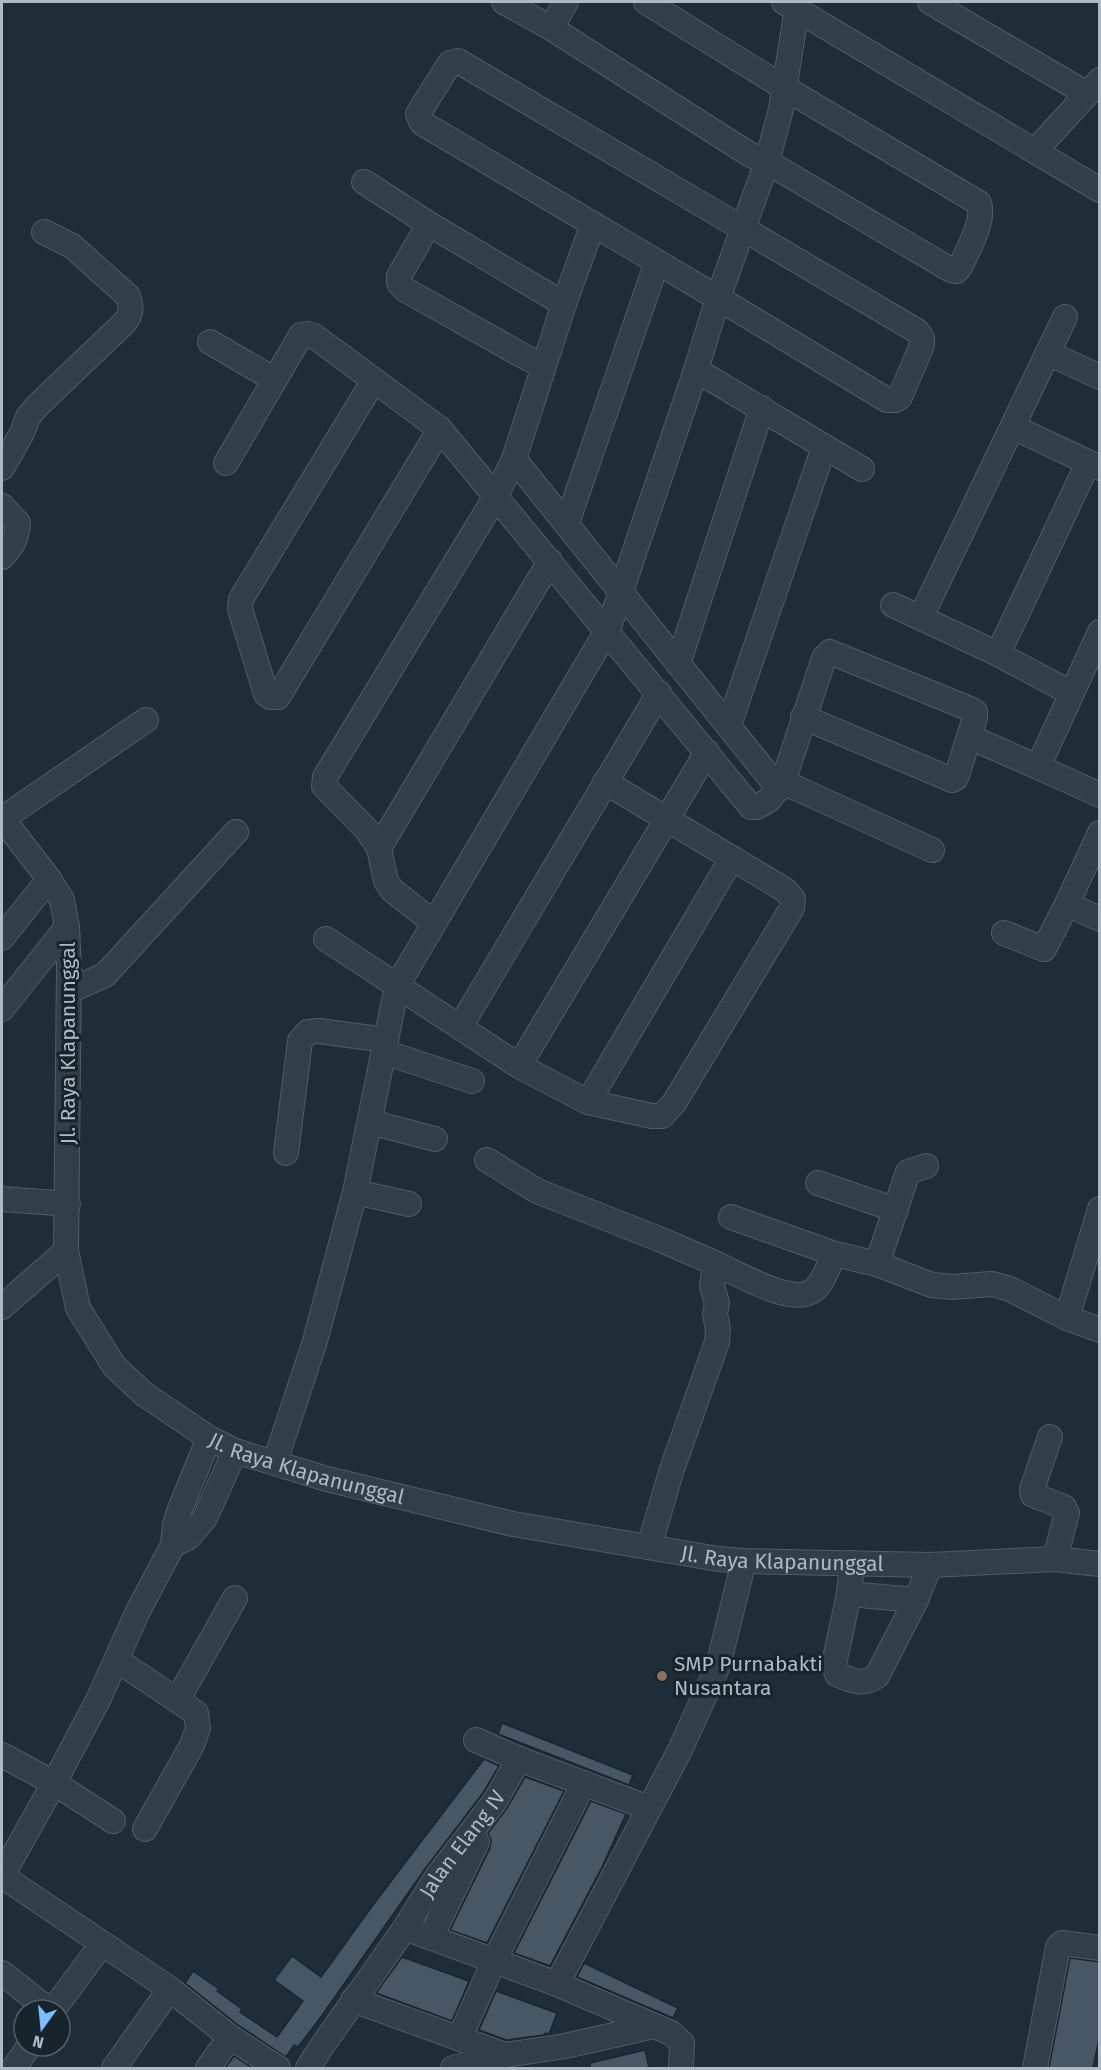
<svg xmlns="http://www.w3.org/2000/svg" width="1101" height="2070" font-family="'Fira Sans',sans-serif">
<rect width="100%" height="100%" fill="#1f2d38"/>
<g fill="#475864" stroke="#1a262f" stroke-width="1.5">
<polygon points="502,1723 633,1775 629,1785 498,1734"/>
<polygon points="484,1759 499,1766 483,1793 425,1869 318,2021 298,2047 294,2045 286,2057 238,2025 185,1983 193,1971 219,1989 217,1991 242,2009 240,2012 277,2037 303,2001 274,1980 292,1956 321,1977 373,1905"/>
<polygon points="525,1777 564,1791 487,1943 450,1930 490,1848 491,1840 488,1833 507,1808"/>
<polygon points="591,1801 626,1814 602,1867 550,1966 514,1953"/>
<polygon points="402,1957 469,1981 452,2021 376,1993"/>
<polygon points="1070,1958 1100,1962 1100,2034 1093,2068 1049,2068"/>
<polygon points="584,1963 678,2008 673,2018 577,1977"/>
<polygon points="496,1991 557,2013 549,2034 545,2033 544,2035 506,2040 479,2030"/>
<polygon points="645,2050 649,2068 590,2068 590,2063"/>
<polygon points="234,2056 253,2068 225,2068"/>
</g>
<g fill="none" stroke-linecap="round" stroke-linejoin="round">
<defs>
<g id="minor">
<path d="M504,2l47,26 198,126 18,8 184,108 5,1 4,-4c8,-17 25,-46 19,-64l-196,-116 -137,-85"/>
<polyline points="784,2 1100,190"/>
<polyline points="930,2 1087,94"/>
<polyline points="551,28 566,2"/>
<polygon points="458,61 917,331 922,338 922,345 900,397 895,400 887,400 718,298 422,123 418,114 450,63"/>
<polyline points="1035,151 1100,80"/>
<polyline points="364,182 429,224 564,304"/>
<polyline points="429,224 399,276 399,283 404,289 543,367"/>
<polyline points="210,342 275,380"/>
<polyline points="1048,353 1100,377"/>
<polyline points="696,370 862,469"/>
<polyline points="374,380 241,599 240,609 266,694 270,697 278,697 440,429"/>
<polyline points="1013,427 1100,468"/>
<polyline points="514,459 779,789"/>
<polyline points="226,463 301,335 308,334 314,336 440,429 751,807 757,807 769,800 783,782 824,658 830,652 970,709 975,712 975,718 956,778 952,780 803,717"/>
<path d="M2,468l20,-35 6,-16 9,-11 86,-82c9,-10 9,-16 5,-28l-56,-50 -28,-14"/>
<path d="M2,506l16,17c-1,16 -6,23 -16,34"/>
<polyline points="567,523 657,262"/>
<polyline points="893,605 998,654 1071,693"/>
<polyline points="921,617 1065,317"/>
<polyline points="1100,632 1038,767 1100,795"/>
<polyline points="998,654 1088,463"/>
<polyline points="678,664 762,408"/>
<polyline points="729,725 824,447"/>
<polyline points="981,742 1038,767"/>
<polyline points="783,782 932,850"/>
<path id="s1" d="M2,818l47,61 13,21 5,27 2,42 -3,282 12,57 36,58 30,28 65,44 26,13 92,28 186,45 205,35 26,2 186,4 125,-6 45,5"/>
<polyline points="2,819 146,720"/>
<polyline points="1100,833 1067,904 1100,919"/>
<polyline points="379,848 550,561"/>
<polyline points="434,923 392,890 386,881 379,848 367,830 324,786 325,777 496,496 514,459 564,304 593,224"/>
<polyline points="1004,933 1044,949 1067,904"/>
<polyline points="2,938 49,879"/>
<polyline points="326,939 519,1066 588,1102 652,1116 662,1116 674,1103 792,908 793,899 785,890 605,782"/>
<polyline points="69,991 105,975 236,832"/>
<polyline points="2,1009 67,927"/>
<polyline points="460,1027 659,693"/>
<polyline points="384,1052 472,1081"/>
<polyline points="519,1066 707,752"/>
<polyline points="588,1102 732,858"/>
<polyline points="370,1122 435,1139"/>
<polyline points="286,1153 300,1041 308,1032 319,1031 386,1040"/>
<polyline points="487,1160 537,1191 659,1239 717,1264"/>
<polyline points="818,1183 896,1210"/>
<polyline points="355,1192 409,1204"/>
<polyline points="2,1199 68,1204"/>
<polyline points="731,1217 835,1254 877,1264 932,1285 952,1287 992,1284 1010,1289 1067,1318 1100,1330"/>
<polyline points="877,1264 908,1172 926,1166"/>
<polyline points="2,1307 66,1251"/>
<polyline points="1067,1318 1100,1209"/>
<polyline points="1050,1437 1032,1489 1033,1495 1064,1507 1067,1513 1055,1559"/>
<polyline points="275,1462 315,1341 355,1192 397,986 609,627 696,370 718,298 767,162 781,109 798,2"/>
<polyline points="173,1545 189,1537 205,1518 235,1451"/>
<path d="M649,1547l23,-78 45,-127 1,-13 -3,-15 2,-11 -5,-17 1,-8 4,-14c22,10 76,43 97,26 9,-7 15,-26 21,-36"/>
<path d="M852,1563l-3,31 -15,70 3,10c16,7 24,12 40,2l39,-76 14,-35"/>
<polyline points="849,1594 916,1600"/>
<polyline points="117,1660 196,1713 198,1728 192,1745 145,1829"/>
<polyline points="178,1699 235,1598"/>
<polyline points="476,1740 519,1759 649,1808"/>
<polyline points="2,1755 54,1783 113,1821"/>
<polyline points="2,1876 54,1783 98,1700 138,1611 173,1545 175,1524 180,1509 209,1438"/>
<polyline points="2,1876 170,1989 230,2037 278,2068"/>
<polyline points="405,1928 557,1984 671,2033 682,2043 681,2068"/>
<polyline points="431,1937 477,1842"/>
<polyline points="2,1973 49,2010"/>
<polyline points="557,1984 680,1750 718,1666 744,1561"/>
<polyline points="353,2000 505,2055"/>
<polyline points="53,2010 102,1944"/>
<polyline points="460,2037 494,1961 584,1783"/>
<polyline points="14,2068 29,2046"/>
<polyline points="114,2068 170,1989"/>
<polyline points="208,2068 230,2037"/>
<path id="s2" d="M308,2068l12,-19 85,-121 31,-50 59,-77 24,-42"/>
<polyline points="453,2068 505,2055 565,2046 654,2026"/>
<polyline points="1035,2068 1058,1947 1062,1943 1100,1948"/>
</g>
</defs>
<use href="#minor" stroke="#505d66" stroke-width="26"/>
<use href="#minor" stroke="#333f48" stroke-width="24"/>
</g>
<circle fill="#8d6e63" stroke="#18242c" stroke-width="2" cx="662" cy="1676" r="6"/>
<g text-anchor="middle" stroke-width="6" stroke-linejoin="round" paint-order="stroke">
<g font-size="21" fill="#adbac5" stroke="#18242c">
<text transform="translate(68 1043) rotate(-90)" y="7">Jl. Raya Klapanunggal</text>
<text dy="7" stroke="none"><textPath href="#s1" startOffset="802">Jl. Raya Klapanunggal</textPath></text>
<text dy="7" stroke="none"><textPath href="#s1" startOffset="1288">Jl. Raya Klapanunggal</textPath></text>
<text dy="7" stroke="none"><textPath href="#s2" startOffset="272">Jalan Elang IV</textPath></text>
</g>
<g font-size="21" fill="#adbac5" stroke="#18242c" text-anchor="start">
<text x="674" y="1671">SMP Purnabakti<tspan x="674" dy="24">Nusantara</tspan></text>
</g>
</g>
<rect width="1101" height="2070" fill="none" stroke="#adbac5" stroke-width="6"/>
<g transform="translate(42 2028) rotate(195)"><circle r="28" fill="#18242c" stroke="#546069" stroke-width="1.5"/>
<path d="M0-4.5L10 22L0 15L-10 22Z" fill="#7cc0fb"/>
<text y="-9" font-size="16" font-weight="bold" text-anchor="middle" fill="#adbac5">N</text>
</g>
</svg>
